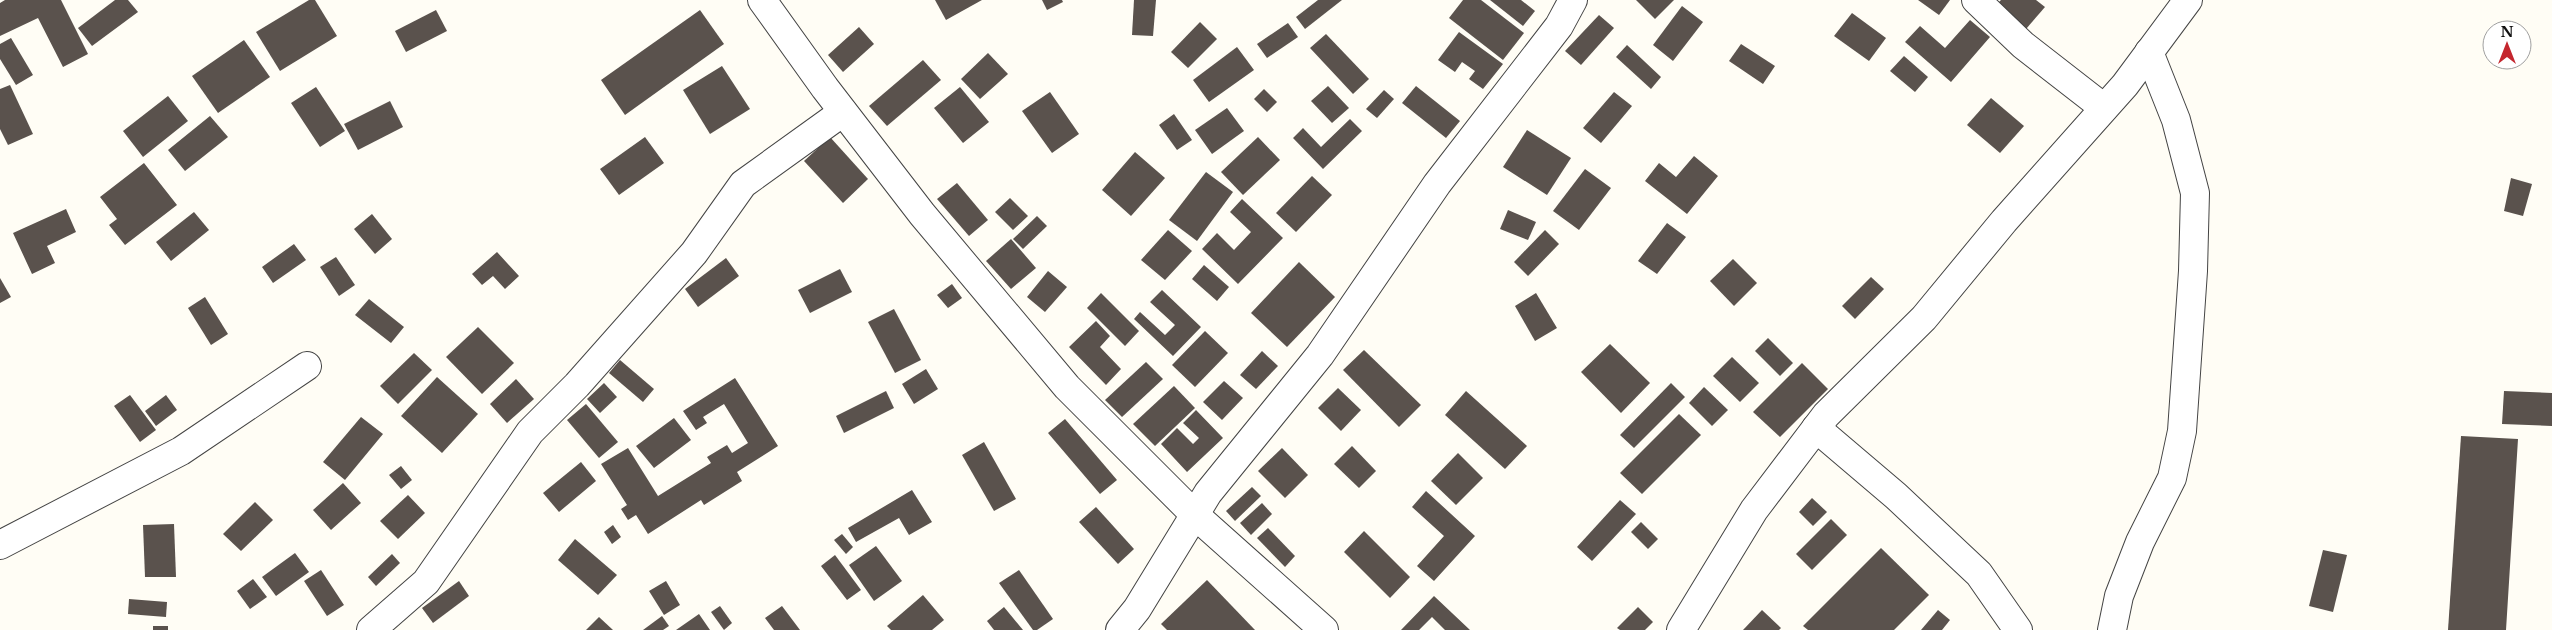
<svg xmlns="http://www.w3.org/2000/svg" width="2552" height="630" font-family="'Libre Baskerville',serif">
<rect width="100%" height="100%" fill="#fffdf5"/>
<g fill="#5a524d">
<polygon points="5,0 61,0 88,54 63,67 38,18 0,36 0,3"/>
<polygon points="115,0 128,0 138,12 92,46 78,28"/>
<polygon points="309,0 315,0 337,36 280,71 256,32"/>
<polygon points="935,0 982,0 946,20"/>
<polygon points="1042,0 1062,0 1063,2 1047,10"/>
<polygon points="1134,0 1156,0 1153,36 1132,35"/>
<polygon points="1318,0 1342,0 1305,29 1296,17"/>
<polygon points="1463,0 1481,0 1524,33 1503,60 1449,18"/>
<polygon points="1490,0 1521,0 1535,11 1523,26"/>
<polygon points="1636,0 1674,0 1655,19"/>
<polygon points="1918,0 1950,0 1939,15"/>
<polygon points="2001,0 2036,0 2045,7 2026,29 1997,4"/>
<polygon points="1682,6 1703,22 1673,61 1653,45"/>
<polygon points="436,10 447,31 406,52 395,31"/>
<polygon points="700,10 724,44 625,115 601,80"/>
<polygon points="1852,13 1886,38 1869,61 1834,36"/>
<polygon points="1599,15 1614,28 1581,65 1565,51"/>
<polygon points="1970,20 1990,37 1951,82 1905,42 1920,26 1945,48"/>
<polygon points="1200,22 1217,39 1188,68 1171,52"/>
<polygon points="1288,23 1298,37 1267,58 1257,44"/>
<polygon points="859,27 874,44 843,72 828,55"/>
<polygon points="1459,32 1503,64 1483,89 1469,79 1475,71 1462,62 1455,72 1438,60"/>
<polygon points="1326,34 1369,79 1353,94 1310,48"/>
<polygon points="11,38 33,75 16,85 0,59 0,44"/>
<polygon points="244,40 270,77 218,113 192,76"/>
<polygon points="1741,44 1775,66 1763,84 1729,61"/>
<polygon points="1627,45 1661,77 1651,89 1616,57"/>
<polygon points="1237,47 1254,70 1209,102 1193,80"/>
<polygon points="988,53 1008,74 980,99 961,79"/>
<polygon points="1904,56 1928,77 1915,92 1890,71"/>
<polygon points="923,60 941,80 887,126 869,106"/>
<polygon points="722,66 750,109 710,134 683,90"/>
<polygon points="10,85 33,134 8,145 0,129 0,89"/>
<polygon points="1328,86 1349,108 1332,123 1311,101"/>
<polygon points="1416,86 1460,121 1446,138 1402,103"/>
<polygon points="316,87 345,131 320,147 291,103"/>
<polygon points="960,87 989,122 963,143 934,108"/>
<polygon points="1264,89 1277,102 1267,112 1254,99"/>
<polygon points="1384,90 1394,99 1377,118 1366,109"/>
<polygon points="1050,92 1079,134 1052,153 1022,111"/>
<polygon points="1614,92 1632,106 1601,143 1583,128"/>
<polygon points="168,96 188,121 143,157 123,131"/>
<polygon points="1991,98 2024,126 2000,153 1967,125"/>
<polygon points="390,101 403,127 358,150 344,124"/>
<polygon points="1227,108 1244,131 1212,154 1195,130"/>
<polygon points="1174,114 1192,140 1177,150 1159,125"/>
<polygon points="210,116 228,137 185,171 168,150"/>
<polygon points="1350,119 1362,131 1323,169 1293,138 1303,128 1321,147"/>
<polygon points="1527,130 1571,158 1547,195 1503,167"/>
<polygon points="645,137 664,163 619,195 600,169"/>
<polygon points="830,137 868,179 843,203 804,161"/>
<polygon points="1258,137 1280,160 1243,195 1221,172"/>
<polygon points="1135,152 1165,178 1131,216 1102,190"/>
<polygon points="1694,156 1718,176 1687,214 1645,181 1659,163 1676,177"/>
<polygon points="144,163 177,205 125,245 109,225 117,219 100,197"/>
<polygon points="1585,169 1611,188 1579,230 1553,211"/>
<polygon points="1206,172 1233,192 1197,241 1169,220"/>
<polygon points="1312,176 1332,195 1296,232 1276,213"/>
<polygon points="2511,178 2532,184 2523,216 2504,211"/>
<polygon points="957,183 988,220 969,236 937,199"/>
<polygon points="1010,198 1028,216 1013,230 995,212"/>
<polygon points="1242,199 1283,238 1238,284 1202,249 1217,233 1234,250 1251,232 1230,212"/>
<polygon points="66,209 76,232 47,246 55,263 32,274 13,233"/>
<polygon points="1508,210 1536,222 1528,240 1500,229"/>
<polygon points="194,212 209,230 171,261 156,242"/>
<polygon points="372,214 392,239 375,254 354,229"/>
<polygon points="1037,216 1047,226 1023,249 1013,239"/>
<polygon points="1667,223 1686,237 1657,274 1638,261"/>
<polygon points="1168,230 1192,251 1165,280 1141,260"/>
<polygon points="1545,230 1559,244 1528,276 1514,262"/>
<polygon points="1011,239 1036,268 1011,289 986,261"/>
<polygon points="294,244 306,260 273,283 262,267"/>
<polygon points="497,252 519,276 505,289 493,276 482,285 472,274"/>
<polygon points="336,257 355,285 339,296 320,267"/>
<polygon points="726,258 739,276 698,307 685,289"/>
<polygon points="1733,259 1757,283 1734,306 1710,281"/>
<polygon points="1299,262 1335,297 1287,347 1251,313"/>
<polygon points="1204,265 1229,287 1217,301 1192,279"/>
<polygon points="840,269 852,292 810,313 798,290"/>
<polygon points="1048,271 1067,287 1045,312 1027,297"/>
<polygon points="1871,277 1884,289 1855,319 1842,306"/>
<polygon points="0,278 11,297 0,303"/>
<polygon points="952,284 962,298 948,308 937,295"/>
<polygon points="1162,290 1201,327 1173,356 1134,319 1140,312 1165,335 1175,325 1150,302"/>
<polygon points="1101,293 1139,331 1125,346 1087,308"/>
<polygon points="1536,293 1557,328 1535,341 1515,306"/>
<polygon points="205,297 228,334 211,345 188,308"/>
<polygon points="369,299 404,327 391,343 355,315"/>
<polygon points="894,309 921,360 895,373 868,322"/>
<polygon points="1096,321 1110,336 1100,347 1121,369 1106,385 1069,347"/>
<polygon points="478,327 514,363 482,394 446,357"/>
<polygon points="1205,331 1228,353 1195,387 1172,365"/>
<polygon points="1768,338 1793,363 1780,376 1755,351"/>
<polygon points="1610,344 1650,383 1621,413 1581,372"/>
<polygon points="1364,350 1421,405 1399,427 1343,370"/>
<polygon points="1262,351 1278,366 1256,389 1240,375"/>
<polygon points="414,353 432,370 398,404 380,386"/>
<polygon points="1732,357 1759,383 1740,402 1713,376"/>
<polygon points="620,360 654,389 643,402 609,373"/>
<polygon points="1146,362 1163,379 1122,417 1105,400"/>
<polygon points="1802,363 1828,389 1780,437 1753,412"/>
<polygon points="926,369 938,389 914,404 902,384"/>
<polygon points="437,377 478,414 442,453 401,416"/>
<polygon points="735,378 778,446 737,472 742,481 704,505 701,500 648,534 636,515 628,520 621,509 627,505 601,464 628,448 658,496 711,463 707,457 727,445 732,453 748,443 724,404 703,417 707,423 696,430 683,411"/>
<polygon points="516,379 534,399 507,423 490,404"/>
<polygon points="1224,381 1243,398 1222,420 1203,402"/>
<polygon points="604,383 617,397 600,413 587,399"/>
<polygon points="1671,383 1685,397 1634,448 1620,435"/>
<polygon points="1174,386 1195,408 1155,446 1133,424"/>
<polygon points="1704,387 1728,410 1712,426 1689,403"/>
<polygon points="1338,388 1361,410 1341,431 1318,408"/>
<polygon points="886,391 894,408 844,433 836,416"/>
<polygon points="1466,391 1527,446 1505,469 1445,415"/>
<polygon points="2504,391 2552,393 2552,426 2502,424"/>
<polygon points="130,395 156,430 140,442 114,406"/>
<polygon points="166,395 177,410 156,426 145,411"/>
<polygon points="586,404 618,442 599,458 567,420"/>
<polygon points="1196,410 1223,438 1187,472 1161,444 1177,428 1193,444 1199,438 1183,423"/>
<polygon points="1679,414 1701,435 1642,494 1620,473"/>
<polygon points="361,417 383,434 345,480 323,462"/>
<polygon points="674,418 691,440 654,468 636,446"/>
<polygon points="1065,419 1117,480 1100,494 1048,433"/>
<polygon points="2461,436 2518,439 2506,630 2448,630"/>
<polygon points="984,442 1016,499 994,511 962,455"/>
<polygon points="1352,446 1376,471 1359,488 1334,464"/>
<polygon points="1282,448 1308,475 1285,498 1258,471"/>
<polygon points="1458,453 1483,478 1456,505 1431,481"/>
<polygon points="581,462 596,481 559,512 543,493"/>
<polygon points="401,466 412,480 401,489 389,475"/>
<polygon points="343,483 361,503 331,530 313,510"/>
<polygon points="1252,487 1261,496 1235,521 1226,511"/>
<polygon points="912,490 932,522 909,535 899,518 856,542 848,528"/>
<polygon points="1426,491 1475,536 1434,581 1417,566 1444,536 1412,507"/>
<polygon points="408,495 425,513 398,539 380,521"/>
<polygon points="1812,498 1827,512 1813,526 1799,512"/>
<polygon points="1620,500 1636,514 1592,561 1577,547"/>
<polygon points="255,502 273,520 241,551 223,534"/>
<polygon points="1262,503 1272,514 1251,535 1240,523"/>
<polygon points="1096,507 1134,549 1118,564 1079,522"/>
<polygon points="1831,519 1847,535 1812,570 1796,554"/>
<polygon points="1641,522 1658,539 1648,549 1631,532"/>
<polygon points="174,524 176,577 145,577 143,525"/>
<polygon points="613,525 621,537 612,544 604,532"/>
<polygon points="1268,528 1295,556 1285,567 1257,538"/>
<polygon points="1364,531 1410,577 1390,598 1344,552"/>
<polygon points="842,534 853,547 846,554 834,540"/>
<polygon points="575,539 617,575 598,595 558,560"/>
<polygon points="876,546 902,581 874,601 849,565"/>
<polygon points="1881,548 1929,595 1894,630 1808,630 1803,626"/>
<polygon points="2323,550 2347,555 2333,612 2309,606"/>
<polygon points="295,553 309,572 276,596 262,577"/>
<polygon points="392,554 400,563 376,586 368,577"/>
<polygon points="835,555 861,590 847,600 821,566"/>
<polygon points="321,570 344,605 327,616 304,581"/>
<polygon points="1019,570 1053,619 1037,630 1033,630 999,583"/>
<polygon points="253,579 267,597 250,609 237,591"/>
<polygon points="1207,580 1255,630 1167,630 1161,624"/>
<polygon points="459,581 469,596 433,623 422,608"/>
<polygon points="666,581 680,605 664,615 649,591"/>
<polygon points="923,595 944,620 932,630 891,630 887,626"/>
<polygon points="1434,596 1470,630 1445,630 1432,617 1419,630 1401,630"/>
<polygon points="129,599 167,602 166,617 128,614"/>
<polygon points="720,606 732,623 724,630 711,612"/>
<polygon points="782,606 800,630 774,630 765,618"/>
<polygon points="1004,607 1023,630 994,630 987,621"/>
<polygon points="1638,607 1653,622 1645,630 1620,630 1617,628"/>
<polygon points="1762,610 1781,628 1779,630 1743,630"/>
<polygon points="1938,610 1950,620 1942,630 1921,630"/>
<polygon points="699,614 710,630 676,630"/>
<polygon points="662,616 669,626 663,630 643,630"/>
<polygon points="599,617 613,630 586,630"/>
<rect x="153" y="626" width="15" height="4"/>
</g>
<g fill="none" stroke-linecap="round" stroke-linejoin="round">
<defs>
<g id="minor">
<polyline points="762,0 825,88 922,214 1067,387 1195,515 1324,630"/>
<polyline points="1976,0 2023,45 2104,108"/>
<polyline points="1816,428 1896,496 1979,574 2018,630"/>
<polyline points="0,545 181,451 307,366"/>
<polyline points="371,630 426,582 530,432 577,385 694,253 743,184 843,112"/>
<polyline points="1120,630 1137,609 1208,493 1320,355 1437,184 1559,26 1573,0"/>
<polyline points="1681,630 1754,510 1826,415 1924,318 2004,221 2125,85 2188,0"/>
<polyline points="2112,630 2119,596 2140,542 2172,478 2182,431 2193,271 2195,193 2176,120 2149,52"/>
</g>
</defs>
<use href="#minor" stroke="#444" stroke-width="30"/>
<use href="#minor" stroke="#fff" stroke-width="28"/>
</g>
<g transform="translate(2507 45)"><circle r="24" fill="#ffffff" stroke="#a0a0a0"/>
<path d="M0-4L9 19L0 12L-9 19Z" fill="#c4262e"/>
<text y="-8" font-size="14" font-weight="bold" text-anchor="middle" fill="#111111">N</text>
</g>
</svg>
